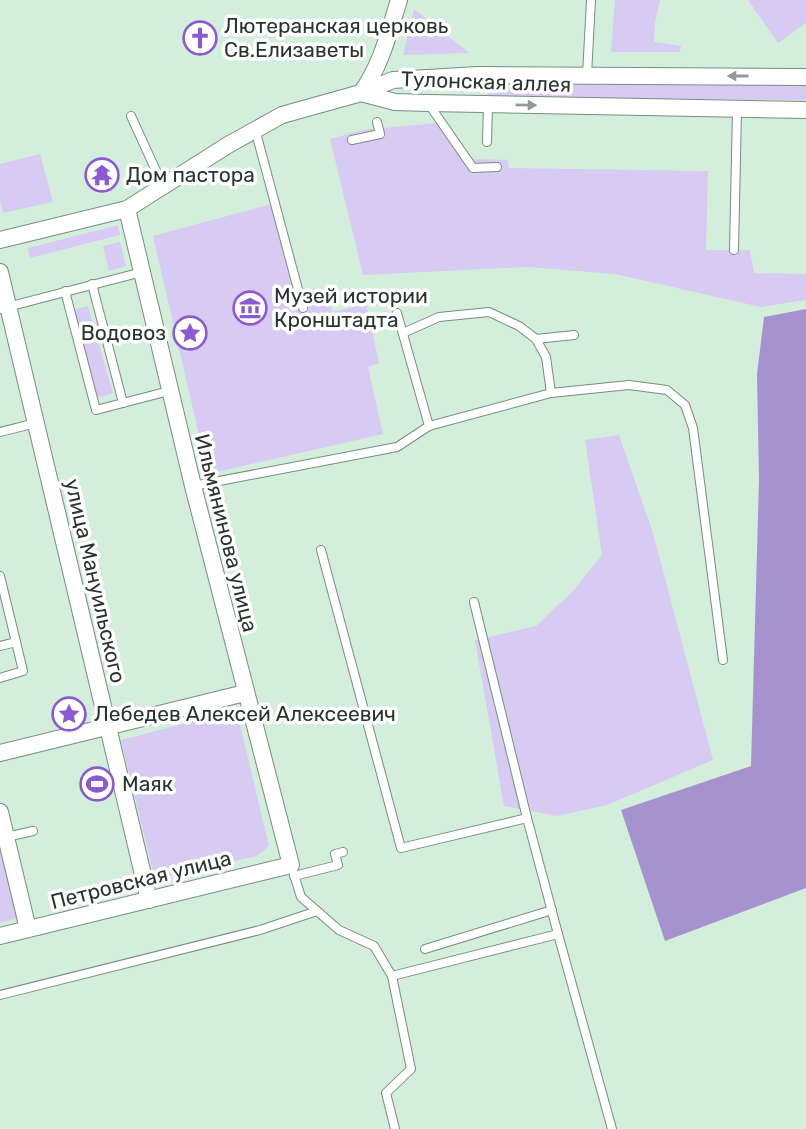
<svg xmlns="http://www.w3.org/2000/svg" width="806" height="1129" font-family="Rubik,sans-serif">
<rect width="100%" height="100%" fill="#d4eedc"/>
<g fill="#d7cbf3">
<polygon points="615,0 660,0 655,22 654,42 681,46 680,52 611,52"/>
<polygon points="748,0 806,0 806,23 778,43"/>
<polygon points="414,9 469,53 403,55"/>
<polygon points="488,81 806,83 806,100 488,98"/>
<polygon points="446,122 473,159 508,160 509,168 708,171 706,250 750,250 754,273 806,274 806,300 761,307 615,274 528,267 363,275 330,139 363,130"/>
<polygon points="40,154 53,202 3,213 0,201 0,164"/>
<polygon points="272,204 300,308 329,300 332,312 366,304 379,363 368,367 383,434 208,474 153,236"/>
<polygon points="118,225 120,235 30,258 28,248"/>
<polygon points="120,242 126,266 109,271 103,246"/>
<polygon points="88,306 113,393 97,398 72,310"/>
<polygon points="619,435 653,533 713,760 607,805 557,816 504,806 475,640 536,626 573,591 602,555 585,440"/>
<polygon points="229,712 237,716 239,720 269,846 257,856 164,877 158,871 153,872 121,740"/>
<polygon points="0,846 18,918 0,923"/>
</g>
<polygon fill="#a692ce" points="806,309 806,888 665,941 621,810 751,766 759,480 757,374 764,317"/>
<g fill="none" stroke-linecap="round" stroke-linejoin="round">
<defs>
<g id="lane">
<polyline points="587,75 591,0"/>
<polyline points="428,103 473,168 497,167"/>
<polyline points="131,116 163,186"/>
<polyline points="255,129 303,308"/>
<polyline points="352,140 380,134 377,122"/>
<polyline points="487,142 488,104"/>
<polyline points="734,250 737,110"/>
<polyline points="92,284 123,403"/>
<polyline points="65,291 96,410 169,391"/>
<polyline points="0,309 142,272"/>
<polyline points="397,313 429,426"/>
<polyline points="403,333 439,317 489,312 519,326 536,339 546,357 551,393"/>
<polyline points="536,339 574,335"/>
<polyline points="0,432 36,423"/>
<polyline points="193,486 397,447 429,426 551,393 629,385 667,390 685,405 693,428 723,660"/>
<polyline points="321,550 401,848 527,818 558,934 392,976"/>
<polyline points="0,576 23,671 0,678"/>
<polyline points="474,602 527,818"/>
<polyline points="0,646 16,642"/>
<polyline points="6,837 33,831"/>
<polyline points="291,865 301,897 339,930 374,946 392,976 411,1069 386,1093 395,1129"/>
<polyline points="294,876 338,865 335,854 343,852"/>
<polyline points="558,934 612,1129"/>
<polyline points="425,949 552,910"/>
<polyline points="0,995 260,930 317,911"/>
</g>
<g id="street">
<polyline points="361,93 395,102 428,103 806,110"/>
<path d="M361,93c20,-27 28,-61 38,-93"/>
<polyline points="0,240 127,209 228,145 282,115 361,93 393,80 478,75 806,77"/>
<polyline points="0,272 149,900"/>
<polyline points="0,753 245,693"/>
<polyline points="0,812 28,929"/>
<polyline points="0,936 291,865 193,486 127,209"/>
</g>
</defs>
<use href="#lane" stroke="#778e7e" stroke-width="10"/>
<use href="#street" stroke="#778e7e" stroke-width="18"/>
<use href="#lane" stroke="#fff" stroke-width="8"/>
<use href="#street" stroke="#fff" stroke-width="16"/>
</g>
<defs><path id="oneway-solid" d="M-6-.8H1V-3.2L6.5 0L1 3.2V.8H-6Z" transform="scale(1.75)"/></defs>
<g fill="#949a96">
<use href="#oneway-solid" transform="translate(738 76) rotate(-180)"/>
<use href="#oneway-solid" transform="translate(526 105) rotate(1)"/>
</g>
<defs>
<symbol id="church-ring" viewBox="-11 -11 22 22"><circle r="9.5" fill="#fff" stroke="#8b5ad3" stroke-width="1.5"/><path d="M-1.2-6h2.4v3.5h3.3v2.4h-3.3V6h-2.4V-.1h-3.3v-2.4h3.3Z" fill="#8b5ad3"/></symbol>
<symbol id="temple-ring" viewBox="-11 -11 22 22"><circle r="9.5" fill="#fff" stroke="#8b5ad3" stroke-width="1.5"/><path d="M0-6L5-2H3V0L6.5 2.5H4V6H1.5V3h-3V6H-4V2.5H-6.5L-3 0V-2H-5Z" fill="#8b5ad3"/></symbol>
<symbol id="museum-ring" viewBox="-11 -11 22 22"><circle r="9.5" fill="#fff" stroke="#8b5ad3" stroke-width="1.5"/><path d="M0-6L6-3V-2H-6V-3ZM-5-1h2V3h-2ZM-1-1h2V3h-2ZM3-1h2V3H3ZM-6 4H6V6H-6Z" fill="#8b5ad3"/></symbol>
<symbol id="sight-ring" viewBox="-11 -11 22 22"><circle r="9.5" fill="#fff" stroke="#8b5ad3" stroke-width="1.5"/><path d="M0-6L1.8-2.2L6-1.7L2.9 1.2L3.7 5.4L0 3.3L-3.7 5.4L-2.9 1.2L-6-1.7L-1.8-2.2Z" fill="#8b5ad3"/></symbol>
<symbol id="stadium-ring" viewBox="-11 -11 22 22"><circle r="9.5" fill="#fff" stroke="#8b5ad3" stroke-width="1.5"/><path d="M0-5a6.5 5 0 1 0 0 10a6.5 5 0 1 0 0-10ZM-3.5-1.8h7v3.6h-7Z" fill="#8b5ad3"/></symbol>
</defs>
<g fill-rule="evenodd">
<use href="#church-ring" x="181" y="19" width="38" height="38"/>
<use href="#temple-ring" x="83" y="156" width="38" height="38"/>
<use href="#museum-ring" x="231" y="289" width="38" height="38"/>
<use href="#sight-ring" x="171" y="314" width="38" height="38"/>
<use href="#sight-ring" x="50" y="695" width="38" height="38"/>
<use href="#stadium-ring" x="78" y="765" width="38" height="38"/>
</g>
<g text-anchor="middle" stroke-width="7" stroke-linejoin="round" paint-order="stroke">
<g font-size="21" fill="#2a342d" stroke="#fff" text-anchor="start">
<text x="224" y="33">Лютеранская церковь<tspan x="224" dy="24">Св.Елизаветы</tspan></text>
<text x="126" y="182">Дом пастора</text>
<text x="274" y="303">Музей истории<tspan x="274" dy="24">Кронштадта</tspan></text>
<text x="166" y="340" text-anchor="end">Водовоз</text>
<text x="94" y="721">Лебедев Алексей Алексеевич</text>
<text x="122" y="791">Маяк</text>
</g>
<g font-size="21" fill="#2a342d" stroke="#fff">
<text transform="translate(486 82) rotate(2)" y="7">Тулонская аллея</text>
<text transform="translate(226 533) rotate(76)" y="7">Ильмянинова улица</text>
<text transform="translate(95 581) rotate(77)" y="7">улица Мануильского</text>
<text transform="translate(141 880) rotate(-14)" y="7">Петровская улица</text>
</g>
</g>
</svg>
